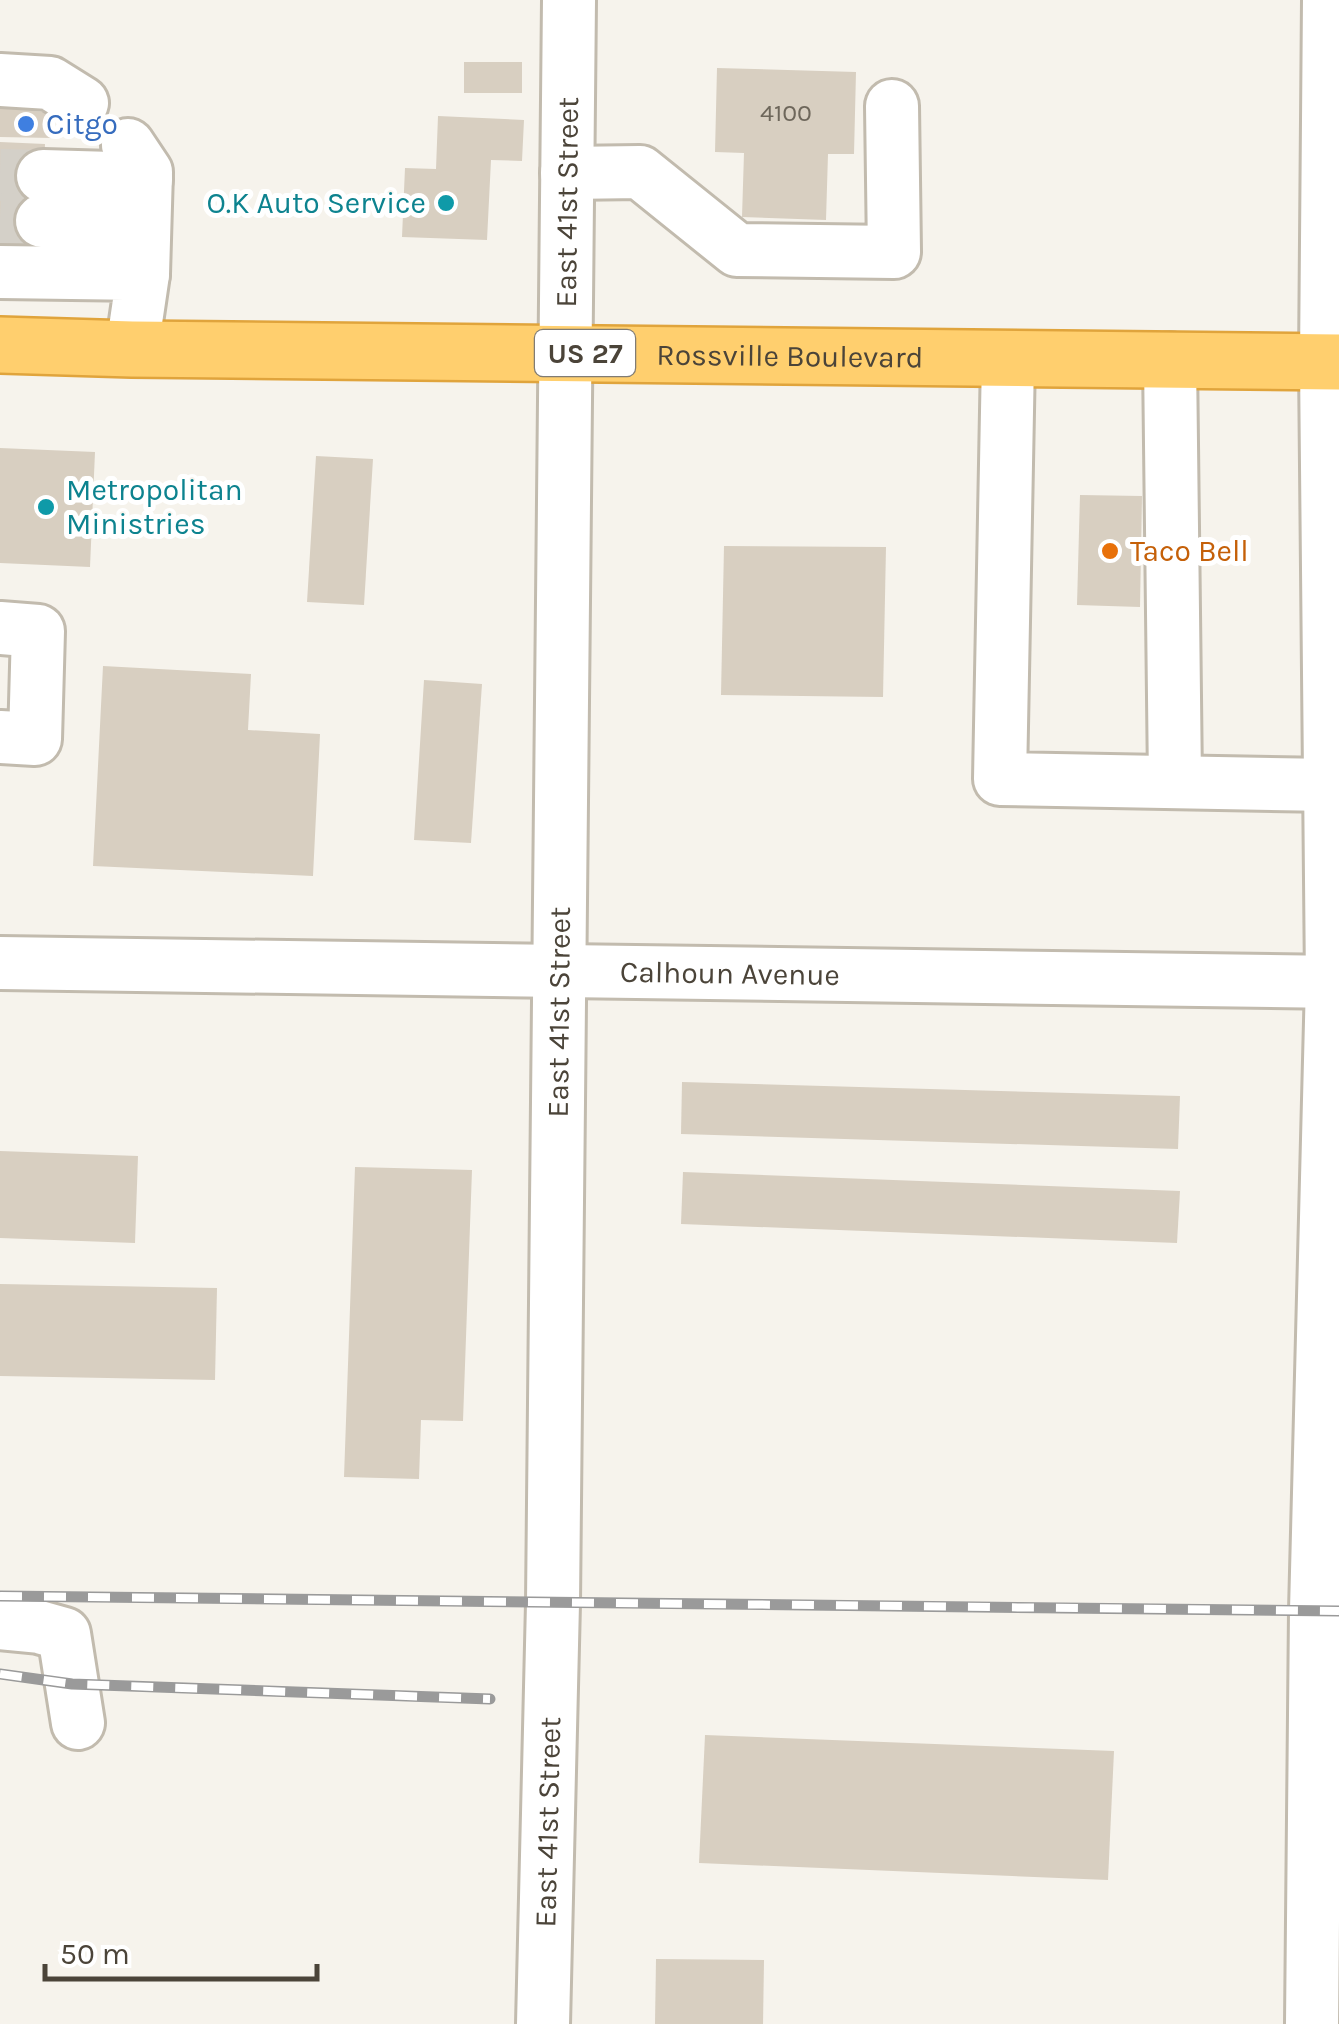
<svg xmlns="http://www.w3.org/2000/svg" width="1339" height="2024" font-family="Karla,sans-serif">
<rect width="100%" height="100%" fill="#f6f3ec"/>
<g fill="#d8cfc1">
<rect x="464" y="62" width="58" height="31"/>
<polygon points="717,68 856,72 854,154 828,154 826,220 742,217 744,153 715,152"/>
<polygon points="0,91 32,92 33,111 51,112 52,138 0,137"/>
<polygon points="438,116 524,120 522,161 491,160 487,240 402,237 405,168 436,169"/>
<polygon points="0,142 45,144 41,240 0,238"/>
<polygon points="0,448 95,452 90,567 0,563"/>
<polygon points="316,456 373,459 364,605 307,602"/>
<polygon points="1080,495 1142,496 1140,607 1077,605"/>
<polygon points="724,546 886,547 883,697 721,695"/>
<polygon points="103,666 251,674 248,730 320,734 313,876 93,866"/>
<polygon points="424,680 482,684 471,843 414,840"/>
<polygon points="682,1082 1180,1096 1178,1149 681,1134"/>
<polygon points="0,1151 138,1156 135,1243 0,1238"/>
<polygon points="355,1167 472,1170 463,1421 421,1420 419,1479 344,1477"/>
<polygon points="683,1172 1180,1191 1177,1243 681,1224"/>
<polygon points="0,1284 217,1288 215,1380 0,1376"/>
<polygon points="705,1735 1114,1751 1108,1880 699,1863"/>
<polygon points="656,1959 764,1960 763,2024 655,2024"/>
</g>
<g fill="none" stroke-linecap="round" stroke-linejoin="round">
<g stroke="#d4d0c8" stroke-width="52" stroke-dasharray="52 26" stroke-linecap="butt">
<polyline points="0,175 43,176"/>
<polyline points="0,219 42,221"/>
</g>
<defs>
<g id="minor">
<polyline points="0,80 50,83 82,103"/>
<polyline points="128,145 146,172 143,274"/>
<polyline points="567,173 640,172 737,250 894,252 892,106"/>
<polyline points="43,176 146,179"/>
<polyline points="42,221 144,225"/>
<polyline points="0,272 143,274 132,349"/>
<polyline points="1008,359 1000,779 1330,785"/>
<polyline points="1170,359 1175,781"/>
<polyline points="0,628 38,631 35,739 0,737"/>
<path id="s1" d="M0,963l1339,19"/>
<polyline points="0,1623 39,1627 64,1634 78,1723"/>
<path id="s2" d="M543,2024l10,-421 16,-1603"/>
<polyline points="1312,2024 1316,1611 1332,982 1326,362 1329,0"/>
</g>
<g id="highway">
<path id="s3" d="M0,345l132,4 1207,13"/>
</g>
</defs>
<use href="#minor" stroke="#c2bbae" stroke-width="58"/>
<use href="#highway" stroke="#e0a43c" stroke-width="60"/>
<use href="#minor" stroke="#fff" stroke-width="52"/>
<use href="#highway" stroke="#ffcf6e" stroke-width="55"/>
<defs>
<g id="rail">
<polyline points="0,1596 1339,1611"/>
<polyline points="0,1674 72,1684 490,1699"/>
</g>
</defs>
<use href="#rail" stroke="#9a9a9a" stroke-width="11"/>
<use href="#rail" stroke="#fff" stroke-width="8" stroke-dasharray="22" stroke-linecap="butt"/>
</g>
<circle fill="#3f7fe0" stroke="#fff" stroke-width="4" cx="26" cy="124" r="10"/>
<g fill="#0f9aa8" stroke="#fff" stroke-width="4">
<circle cx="446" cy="203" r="10"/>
<circle cx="46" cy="507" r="10"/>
</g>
<circle fill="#e8710a" stroke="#fff" stroke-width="4" cx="1110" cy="551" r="10"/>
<g text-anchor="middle" stroke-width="10" stroke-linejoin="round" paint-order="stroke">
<g font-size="25" fill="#6e675b">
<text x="786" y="121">4100</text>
</g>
<rect fill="#fff" stroke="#817c74" stroke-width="2.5" x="535" y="330" width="100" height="46" rx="8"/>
<g font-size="28" font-weight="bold" fill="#4b4439">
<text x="585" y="363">US 27</text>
</g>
<g font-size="30" fill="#366cbe" stroke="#fff" text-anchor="start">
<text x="46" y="134">Citgo</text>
</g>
<g font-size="30" fill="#4b4439" stroke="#fff">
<text dy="10" stroke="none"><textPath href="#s2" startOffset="1822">East 41st Street</textPath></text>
<text dy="10" stroke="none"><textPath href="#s3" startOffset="790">Rossville Boulevard</textPath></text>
<text dy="10" stroke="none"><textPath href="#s1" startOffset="730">Calhoun Avenue</textPath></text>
<text dy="10" stroke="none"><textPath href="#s2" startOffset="1012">East 41st Street</textPath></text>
<text dy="10" stroke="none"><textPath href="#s2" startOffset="202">East 41st Street</textPath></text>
</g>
<g font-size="30" fill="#0d838f" stroke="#fff" text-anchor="end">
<text x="426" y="213">O.K Auto Service</text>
<text x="66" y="500" text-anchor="start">Metropolitan<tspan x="66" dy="34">Ministries</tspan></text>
</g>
<g font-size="30" fill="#c56008" stroke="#fff" text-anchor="start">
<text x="1130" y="561">Taco Bell</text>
</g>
</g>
<path d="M45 1964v15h272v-15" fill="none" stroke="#4b4439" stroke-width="5"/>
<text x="60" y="1964" font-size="30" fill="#4b4439" stroke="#ffffff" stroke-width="8" paint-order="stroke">50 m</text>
</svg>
